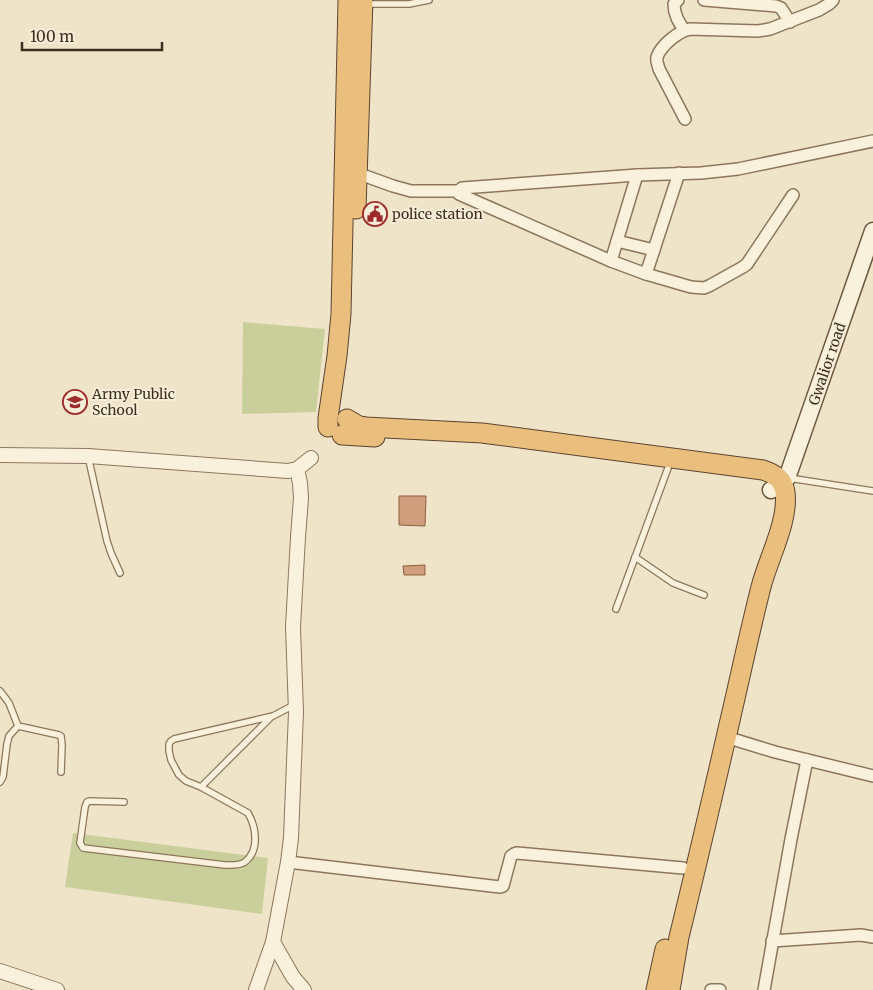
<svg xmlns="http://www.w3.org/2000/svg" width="873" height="990" font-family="Merriweather,serif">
<rect width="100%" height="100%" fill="#f0e4c8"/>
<g fill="#c9cf9b">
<polygon points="243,322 325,329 316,412 242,414"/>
<polygon points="73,833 268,858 262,914 65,887"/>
</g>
<g fill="#cf9f7d" stroke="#8d5f41">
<polygon points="399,496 426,496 425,526 399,525"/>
<polygon points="425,565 425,575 404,575 403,566"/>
</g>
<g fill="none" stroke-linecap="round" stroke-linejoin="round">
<defs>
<g id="service">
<polyline points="365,4 409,4 429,0"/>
<polyline points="88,456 107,541 111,553 120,573"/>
<polyline points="789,478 873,491"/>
<polyline points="635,557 673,583 704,595"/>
<polyline points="616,609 668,468"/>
<polyline points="0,691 9,703 18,726 59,735 61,736 62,745 61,772"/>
<polyline points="0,782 3,777 7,744 9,736 18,726"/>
<polyline points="201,787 271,717"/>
<path d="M124,802l-35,-1 -2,1 -2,5 -5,36 3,5 142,17c7,0 14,1 20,-3 15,-12 11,-35 3,-49l-47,-26 -15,-6 -7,-6 -8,-15 -2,-9v-7l2,-3 3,-2 99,-23 21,-11"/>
</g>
<g id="minor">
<path d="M678,0l-4,4c0,11 5,18 10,26"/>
<polyline points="704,0 776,6 781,8 790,22"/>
<path d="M685,119l-26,-50c-1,-4 -3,-8 -2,-12 4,-12 22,-26 33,-28l68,2 12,-2 49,-19 10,-6 4,-4"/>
<polyline points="357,173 393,186 411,191 459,191"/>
<polyline points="793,195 747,264 743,267 709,286 704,288 691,287 646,274 611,261 459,194 459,191 462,188 637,175 701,173 738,169 873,141"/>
<polyline points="617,241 654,250"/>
<polyline points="611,261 637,175"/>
<polyline points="646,274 679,173"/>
<polyline points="726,737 775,752 873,776"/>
<polyline points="288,862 500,887 503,886 511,856 514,854 517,853 683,868"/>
<polyline points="772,941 861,935 873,937"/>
<polyline points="711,990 720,990"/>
<polyline points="764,990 791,839 807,760"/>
</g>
<g id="tertiary">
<polyline points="0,455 88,456 288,471 297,469 311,458"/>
<polyline points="273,942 293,977 304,990"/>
<polyline points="0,971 57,990"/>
<polyline points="256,990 273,942 288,862 291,838 296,712 293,627 298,537 301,498 300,483 297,469"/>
</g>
<polyline id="secondary" points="771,490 783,483 787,478 873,231"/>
<g id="trunk">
<polyline points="356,209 363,0"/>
<path d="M347,419l12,7 7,1 116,6 281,37c12,4 20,9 22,22 4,29 -17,67 -24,95 -11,43 -20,86 -30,129 -17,74 -34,148 -52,221l-9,53"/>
<polyline points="328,427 328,418 337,356 341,314 348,0"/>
<polyline points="342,435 375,437"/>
<polyline points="656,990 665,949"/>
</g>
</defs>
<use href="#service" stroke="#8d765c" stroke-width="8"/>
<use href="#minor" stroke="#8d765c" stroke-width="14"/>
<use href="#tertiary" stroke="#8d765c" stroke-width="16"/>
<use href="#secondary" stroke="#6f573f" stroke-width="19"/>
<use href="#trunk" stroke="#5b4430" stroke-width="21"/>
<use href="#service" stroke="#faf1dc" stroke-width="5.5"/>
<use href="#minor" stroke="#faf1dc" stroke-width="11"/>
<use href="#tertiary" stroke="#faf1dc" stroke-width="14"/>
<use href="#secondary" stroke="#faf1dc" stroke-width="16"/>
<use href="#trunk" stroke="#eabe7c" stroke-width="19"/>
</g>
<defs>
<symbol id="civic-ring" viewBox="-11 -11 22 22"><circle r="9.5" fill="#f7eed8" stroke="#9e2a2b" stroke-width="1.5"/><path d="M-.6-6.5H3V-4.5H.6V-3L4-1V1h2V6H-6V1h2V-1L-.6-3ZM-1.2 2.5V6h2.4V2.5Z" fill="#9e2a2b"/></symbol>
<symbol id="school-ring" viewBox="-11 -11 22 22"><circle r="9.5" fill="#f7eed8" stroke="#9e2a2b" stroke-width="1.5"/><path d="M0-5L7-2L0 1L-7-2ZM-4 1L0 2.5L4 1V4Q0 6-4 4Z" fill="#9e2a2b"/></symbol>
</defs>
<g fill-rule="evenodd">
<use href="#civic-ring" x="361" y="200" width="28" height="28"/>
<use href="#school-ring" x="61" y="388" width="28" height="28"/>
</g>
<g text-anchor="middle" stroke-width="4" stroke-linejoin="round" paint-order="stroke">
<g font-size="14" fill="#3d2e20" stroke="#f7eed8" text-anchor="start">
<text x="392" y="219">police station</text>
<text x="92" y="399">Army Public<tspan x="92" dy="16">School</tspan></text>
</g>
<g font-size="14" fill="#3d2e20" stroke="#f7eed8">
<text transform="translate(827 364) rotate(-71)" y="5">Gwalior road</text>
</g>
</g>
<path d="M22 42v8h140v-8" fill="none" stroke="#3d2e20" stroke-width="2.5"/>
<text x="30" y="42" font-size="15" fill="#3d2e20" stroke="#f7eed8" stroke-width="4" paint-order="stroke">100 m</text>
</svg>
